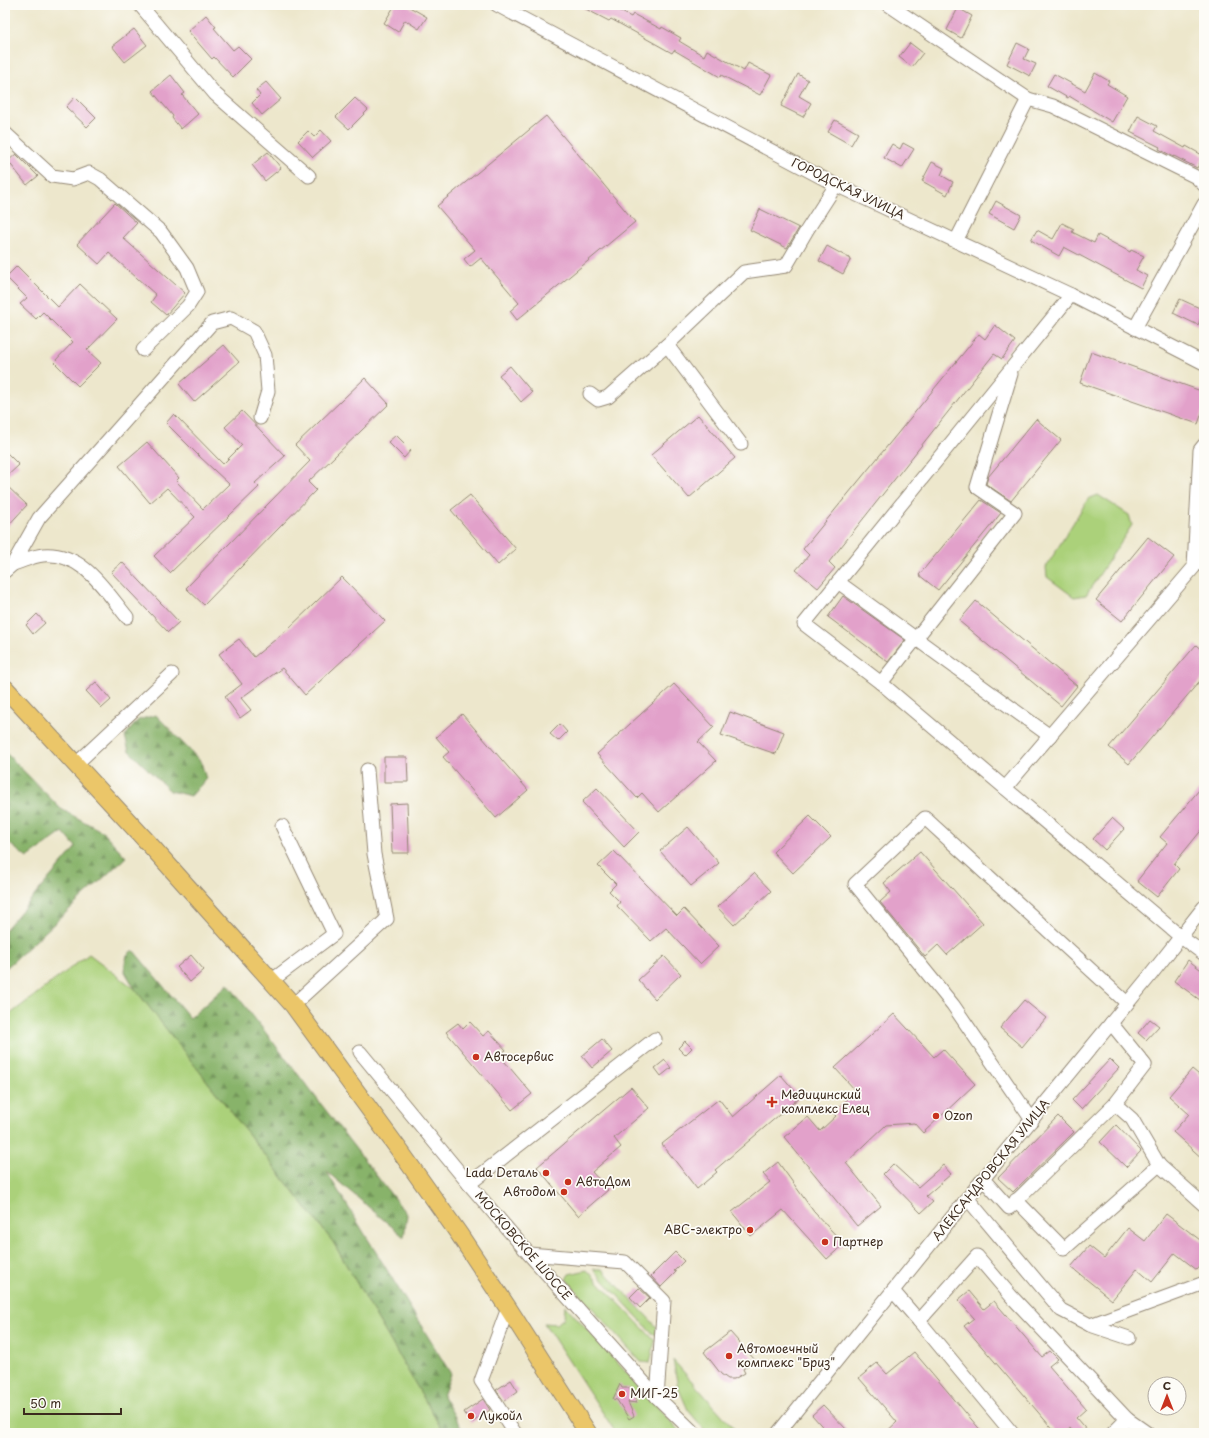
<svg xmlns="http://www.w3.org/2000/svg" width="1209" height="1438" font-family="'Playpen Sans',sans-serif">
<defs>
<pattern id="forest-firs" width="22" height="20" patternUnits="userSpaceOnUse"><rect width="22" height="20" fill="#88b36a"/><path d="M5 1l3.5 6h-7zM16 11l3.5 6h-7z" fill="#709257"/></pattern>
</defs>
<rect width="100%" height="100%" fill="#fdfcf7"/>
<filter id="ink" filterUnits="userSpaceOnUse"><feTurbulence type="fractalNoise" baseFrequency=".025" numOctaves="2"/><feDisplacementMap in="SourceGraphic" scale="8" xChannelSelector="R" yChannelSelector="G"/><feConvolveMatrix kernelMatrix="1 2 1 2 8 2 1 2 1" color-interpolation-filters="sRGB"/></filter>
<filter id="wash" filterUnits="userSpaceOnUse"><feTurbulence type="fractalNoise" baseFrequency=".012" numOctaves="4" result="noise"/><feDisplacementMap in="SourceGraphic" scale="16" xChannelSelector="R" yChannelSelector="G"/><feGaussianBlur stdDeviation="0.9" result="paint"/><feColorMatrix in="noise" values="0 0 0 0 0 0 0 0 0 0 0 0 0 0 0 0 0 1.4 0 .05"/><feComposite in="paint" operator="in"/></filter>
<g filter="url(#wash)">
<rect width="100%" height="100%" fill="#ede7cc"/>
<g fill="#abd17a" stroke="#737e4c">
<polygon points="1098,495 1129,515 1132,525 1086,595 1074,597 1047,577 1046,567 1088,499"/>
<polygon points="89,954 135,989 333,1242 444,1433 5,1433 5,1018"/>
<polygon points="593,1269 602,1269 657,1327 655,1336"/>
<polygon points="587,1270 655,1341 650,1363 641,1362 566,1279 569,1274"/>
<polygon points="565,1305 681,1433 616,1433 544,1323 557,1324 564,1318"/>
<polygon points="673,1360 738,1433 707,1433 688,1410 678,1387"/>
</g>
<g fill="url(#forest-firs)" stroke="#626e44">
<polygon points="156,715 201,762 206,779 191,796 170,791 129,751 125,736 138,720"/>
<polygon points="5,752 61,809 103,832 126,857 5,969 5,930 76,847 63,832 27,858 5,840"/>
<polygon points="133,950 190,1018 228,984 407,1215 404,1237 326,1171 451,1374 443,1396 464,1433 444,1433 333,1242 135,989 124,970 127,955"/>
</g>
<g id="blocks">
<g fill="#e2a1ca">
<polygon points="395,5 406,5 427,17 419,29 405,20 398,32 384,23"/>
<polygon points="578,5 609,5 631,17 633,14 661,29 662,27 681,38 679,41 704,56 707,50 744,71 748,63 771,75 760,95 721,75 720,77 674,50 672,53 611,19 609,21"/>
<polygon points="958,8 972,16 961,38 947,30"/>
<polygon points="206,15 216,27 214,28 233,50 238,46 251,59 233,77 214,57 212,59 188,31"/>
<polygon points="134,29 147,45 125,62 112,46"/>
<polygon points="910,43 923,53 912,67 899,57"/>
<polygon points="1017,43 1029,49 1024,59 1036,64 1030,76 1007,64"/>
<polygon points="1095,73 1109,81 1107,84 1127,96 1112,122 1069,96 1068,98 1047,86 1054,74 1085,91"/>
<polygon points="798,74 808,80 799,96 811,103 803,117 781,106"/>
<polygon points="171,75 185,93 182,95 198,114 181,129 172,118 173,116 152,91"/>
<polygon points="266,82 281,99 262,115 252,103 260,95 256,90"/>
<polygon points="75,97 96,118 87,127 66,107"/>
<polygon points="355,98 368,110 349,129 336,117"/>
<polygon points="546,116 635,222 517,320 510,311 519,303 481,258 470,267 464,259 475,250 437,206"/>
<polygon points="1138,116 1157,126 1154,131 1185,148 1186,146 1204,156 1197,168 1174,156 1174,157 1172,156 1159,149 1160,147 1130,132"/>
<polygon points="835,120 858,133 851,145 828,132"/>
<polygon points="321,130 331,141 313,157 298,141 308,131 314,137"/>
<polygon points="903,143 914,149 902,168 884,158 892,144 900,149"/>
<polygon points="268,152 281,168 265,181 252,165"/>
<polygon points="16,154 38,176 27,185 8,161"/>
<polygon points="932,162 944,168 941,175 953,182 947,195 922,181"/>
<polygon points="996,201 1021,215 1014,228 989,214"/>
<polygon points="115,203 137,223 123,238 185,293 166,315 151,302 156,295 109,253 99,264 77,244"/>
<polygon points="760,209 799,228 787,248 750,230"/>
<polygon points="1062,223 1074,229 1072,232 1094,243 1098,235 1130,252 1131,250 1144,256 1136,270 1147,276 1141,288 1064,247 1059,256 1031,240 1037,230 1053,239"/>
<polygon points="827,246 851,259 843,274 819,261"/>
<polygon points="17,266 58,307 80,284 117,319 87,350 101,363 78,386 54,362 73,342 43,312 36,319 20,304 27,298 6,277"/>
<polygon points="1180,299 1204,310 1198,325 1173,313"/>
<polygon points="995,325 1015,341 1002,359 994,354 829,562 835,568 818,588 796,570 809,555 803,549 979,334 985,339"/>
<polygon points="224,345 239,362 194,402 179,384"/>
<polygon points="1091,352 1204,392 1204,407 1198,424 1080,383"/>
<polygon points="510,366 532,392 521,402 499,375"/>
<polygon points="365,378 389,404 308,482 316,490 204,605 186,588 310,461 295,445"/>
<polygon points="242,411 285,456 255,483 259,487 170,573 154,556 195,517 167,488 150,503 119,466 147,442 179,478 176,481 203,509 229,484 199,456 166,423 174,414 223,464 242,445 225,427"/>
<polygon points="698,415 735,458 689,498 651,455"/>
<polygon points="1036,419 1061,440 1011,501 986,484 988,477"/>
<polygon points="396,435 411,450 404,458 388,442"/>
<polygon points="5,451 19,465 5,478"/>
<polygon points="5,484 27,505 5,529"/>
<polygon points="470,495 516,549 498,565 451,510"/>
<polygon points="981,500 1001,513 938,590 919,575"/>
<polygon points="1148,537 1174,557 1122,621 1096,600"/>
<polygon points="122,562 179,622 168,632 111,572"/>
<polygon points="342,577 385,621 305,695 282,668 241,698 251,710 240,718 225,697 242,684 219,654 239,639 254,657 287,630"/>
<polygon points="843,596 905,640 888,662 828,617"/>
<polygon points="976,601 1077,686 1061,706 959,621"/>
<polygon points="37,614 45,623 33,634 26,625"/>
<polygon points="1196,645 1204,652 1204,676 1129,764 1109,747"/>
<polygon points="96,682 111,700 102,708 86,691"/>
<polygon points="674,684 714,727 698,742 716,761 659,812 642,793 637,798 597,754"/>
<polygon points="730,712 784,732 776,754 721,735"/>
<polygon points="462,714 528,790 496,818 443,757 449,752 436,737"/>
<polygon points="560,724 567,732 558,741 550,734"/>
<polygon points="384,757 407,757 408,782 384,782"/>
<polygon points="1204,784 1204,827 1174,864 1179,869 1157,897 1137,881 1167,843 1160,837"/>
<polygon points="597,788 639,832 624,847 582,802"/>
<polygon points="407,803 409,853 392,853 390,804"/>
<polygon points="810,816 831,837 793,873 773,852"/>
<polygon points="1112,818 1124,829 1105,850 1093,839"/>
<polygon points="688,827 719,863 691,886 660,851"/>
<polygon points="614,851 677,916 684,909 719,946 700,964 666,928 651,941 617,906 620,902 609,891 616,884 598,866"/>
<polygon points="920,852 983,923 947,955 938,945 925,957 880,902 891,892 884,883"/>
<polygon points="754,873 771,891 734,925 717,907"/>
<polygon points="191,955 204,970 190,982 177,967"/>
<polygon points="664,956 681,974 655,999 638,980"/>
<polygon points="1188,960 1204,972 1204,1003 1174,981"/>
<polygon points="1024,1000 1046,1018 1022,1047 1000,1028"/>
<polygon points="894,1014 934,1057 943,1049 975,1084 923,1133 914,1123 886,1125 846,1163 881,1206 857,1226 784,1137 808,1117 820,1131 836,1116 833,1113 856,1091 835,1068"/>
<polygon points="1150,1019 1159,1026 1146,1040 1138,1033"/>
<polygon points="470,1022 483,1036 489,1031 506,1050 499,1055 532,1094 512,1110 446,1032 458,1023 463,1029"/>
<polygon points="602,1039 612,1051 592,1068 582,1056"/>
<polygon points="685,1041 692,1048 685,1055 678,1048"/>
<polygon points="1110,1059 1119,1068 1081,1109 1072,1100"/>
<polygon points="665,1060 671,1068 661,1076 655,1068"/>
<polygon points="1192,1069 1204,1079 1204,1160 1173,1132 1189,1114 1169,1096"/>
<polygon points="781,1075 800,1097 715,1170 717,1172 697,1189 662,1144 719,1099 733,1117"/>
<polygon points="631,1087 649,1108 614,1138 621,1147 592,1172 608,1190 578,1216 537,1167"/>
<polygon points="1058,1116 1074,1132 1013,1192 998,1178"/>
<polygon points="1116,1125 1141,1151 1126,1167 1100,1142"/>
<polygon points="778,1162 814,1212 844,1244 827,1259 783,1210 751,1236 732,1212 770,1182 763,1174"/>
<polygon points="893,1164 918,1187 943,1165 951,1174 926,1196 933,1202 921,1213 883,1174"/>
<polygon points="1166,1214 1204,1243 1204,1262 1197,1270 1175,1253 1152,1282 1137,1269 1112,1300 1071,1267 1089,1246 1104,1258 1128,1228 1145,1241"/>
<polygon points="675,1252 684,1261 674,1271 676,1272 661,1287 651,1276"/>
<polygon points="639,1288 650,1298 640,1308 630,1297"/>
<polygon points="969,1291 984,1309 994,1301 1042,1357 1050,1351 1058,1359 1049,1366 1086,1409 1076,1418 1089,1433 1075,1433 1070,1428 1064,1433 1056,1433 964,1326 974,1318 958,1300"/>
<polygon points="730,1332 755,1360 743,1369 745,1373 734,1379 728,1379 721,1374 704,1352"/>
<polygon points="914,1352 983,1433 885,1433 897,1422 859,1378 877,1363 887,1374"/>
<polygon points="511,1380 518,1391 504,1401 496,1390"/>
<polygon points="620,1384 622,1388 629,1388 637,1403 628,1402 634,1416 629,1419 617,1400 613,1399"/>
<polygon points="483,1399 490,1410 471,1423 464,1412"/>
<polygon points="823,1405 850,1433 828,1433 812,1415"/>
</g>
</g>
</g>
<g filter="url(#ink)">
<use href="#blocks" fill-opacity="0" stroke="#948875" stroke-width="1"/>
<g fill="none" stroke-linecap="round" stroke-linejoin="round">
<defs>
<g id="minor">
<polyline points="140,5 215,94 309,176"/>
<polyline points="497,5 836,185 1071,295 1204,363"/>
<polyline points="889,5 1028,99 1053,106 1196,177 1204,185"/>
<polyline points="5,133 52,176 73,179 89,173 100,179 161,232 187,268 197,292 188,306 143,350"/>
<polyline points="956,241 1028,99"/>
<polyline points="1071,295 804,624 881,683 1181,937 1204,954"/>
<polyline points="1135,328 1204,204"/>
<polyline points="667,345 741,444"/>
<polyline points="590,394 598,400 608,397 667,345 744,272 786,266 807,230 836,185"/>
<path d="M13,564c10,-3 20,-8 30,-9 40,-3 61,34 84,62"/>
<polyline points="5,571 13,564 39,518 212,323 231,318 254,331 265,355 268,391 260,418"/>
<polyline points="838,582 1050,736"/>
<polyline points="881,683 1015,513 977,487 1011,374"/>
<polyline points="75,765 172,674"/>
<polyline points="1005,788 1194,567 1200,450 1204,445"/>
<polyline points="271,981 334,934 282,826"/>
<polyline points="293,1005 387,919 374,854 367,770"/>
<polyline points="360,1052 469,1184 529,1254 657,1397 694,1433"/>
<polyline points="1032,1120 953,1005 855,884 925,818 1127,1003"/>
<polyline points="1159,1165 1204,1205"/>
<polyline points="983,1179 1009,1208 1115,1104 1145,1065 1111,1023"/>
<polyline points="469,1184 655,1039"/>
<polyline points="967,1198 1061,1310 1090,1325 1129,1338"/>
<polyline points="1016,1200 1064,1249 1159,1165 1132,1119 1115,1104"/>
<polyline points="529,1254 625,1262 664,1301 657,1397"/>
<polyline points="893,1291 919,1321"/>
<polyline points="508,1308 481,1381 515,1433"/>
<polyline points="1090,1325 1204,1283"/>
<polyline points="1127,1419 1147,1433"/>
<polyline points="778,1433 983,1179 1149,977 1204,907"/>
<polyline points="1012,1433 919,1321 977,1256 1011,1296 1127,1419 1113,1433"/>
</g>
<polyline id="major" points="5,688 152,847 293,1005 400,1151 459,1234 508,1308 588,1433"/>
</defs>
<use href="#minor" stroke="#948875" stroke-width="15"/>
<use href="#major" stroke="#948875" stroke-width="19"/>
<use href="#minor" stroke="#fff" stroke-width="13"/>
<use href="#major" stroke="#ebc669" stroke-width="17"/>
</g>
</g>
<g fill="#c8321e" stroke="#fdfcf7" stroke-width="1.5">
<circle cx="476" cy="1057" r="4"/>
<path d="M770 1096h4v4h4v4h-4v4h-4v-4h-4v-4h4z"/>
<circle cx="936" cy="1116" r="4"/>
<circle cx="546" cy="1173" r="4"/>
<circle cx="568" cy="1182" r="4"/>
<circle cx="564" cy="1192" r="4"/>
<circle cx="750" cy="1230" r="4"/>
<circle cx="825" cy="1242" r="4"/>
<circle cx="729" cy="1356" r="4"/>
<circle cx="622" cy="1394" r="4"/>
<circle cx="471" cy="1416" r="4"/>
</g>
<g text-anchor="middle" stroke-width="3.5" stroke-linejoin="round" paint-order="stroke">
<g font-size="12" fill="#3b2a1e" stroke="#fdfcf7">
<text transform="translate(848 189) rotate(26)" y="4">ГОРОДСКАЯ УЛИЦА</text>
<text transform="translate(991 1170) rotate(-51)" y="4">АЛЕКСАНДРОВСКАЯ УЛИЦА</text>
<text transform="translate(523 1246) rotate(49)" y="4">МОСКОВСКОЕ ШОССЕ</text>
</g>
<g font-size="12" fill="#3b2a1e" stroke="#fdfcf7" text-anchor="start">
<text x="484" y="1061">Автосервис</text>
<text x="781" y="1099">Медицинский<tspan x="781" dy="14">комплекс Елец</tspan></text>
<text x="944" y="1120">Ozon</text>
<text x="538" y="1177" text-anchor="end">Lada Dеталь</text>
<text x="576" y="1186">АвтоДом</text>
<text x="556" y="1196" text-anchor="end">Автодом</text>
<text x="742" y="1234" text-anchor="end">АВС-электро</text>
<text x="833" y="1246">Партнер</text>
<text x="737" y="1353">Автомоечный<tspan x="737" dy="14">комплекс "Бриз"</tspan></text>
<text x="630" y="1398">МИГ-25</text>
<text x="479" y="1420">Лукойл</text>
</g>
</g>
<rect width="1209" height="1438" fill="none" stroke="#fdfcf7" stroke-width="20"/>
<g transform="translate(1167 1396)"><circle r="19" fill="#fdfcf7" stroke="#afa8a0"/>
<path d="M0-3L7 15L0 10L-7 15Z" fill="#c8321e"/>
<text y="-6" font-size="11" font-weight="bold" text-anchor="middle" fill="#3b2a1e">С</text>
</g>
<path d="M24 1408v6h97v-6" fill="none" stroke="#3b2a1e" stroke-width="2"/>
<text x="30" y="1408" font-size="12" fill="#3b2a1e" stroke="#fdfcf7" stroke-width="3" paint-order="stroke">50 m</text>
</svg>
